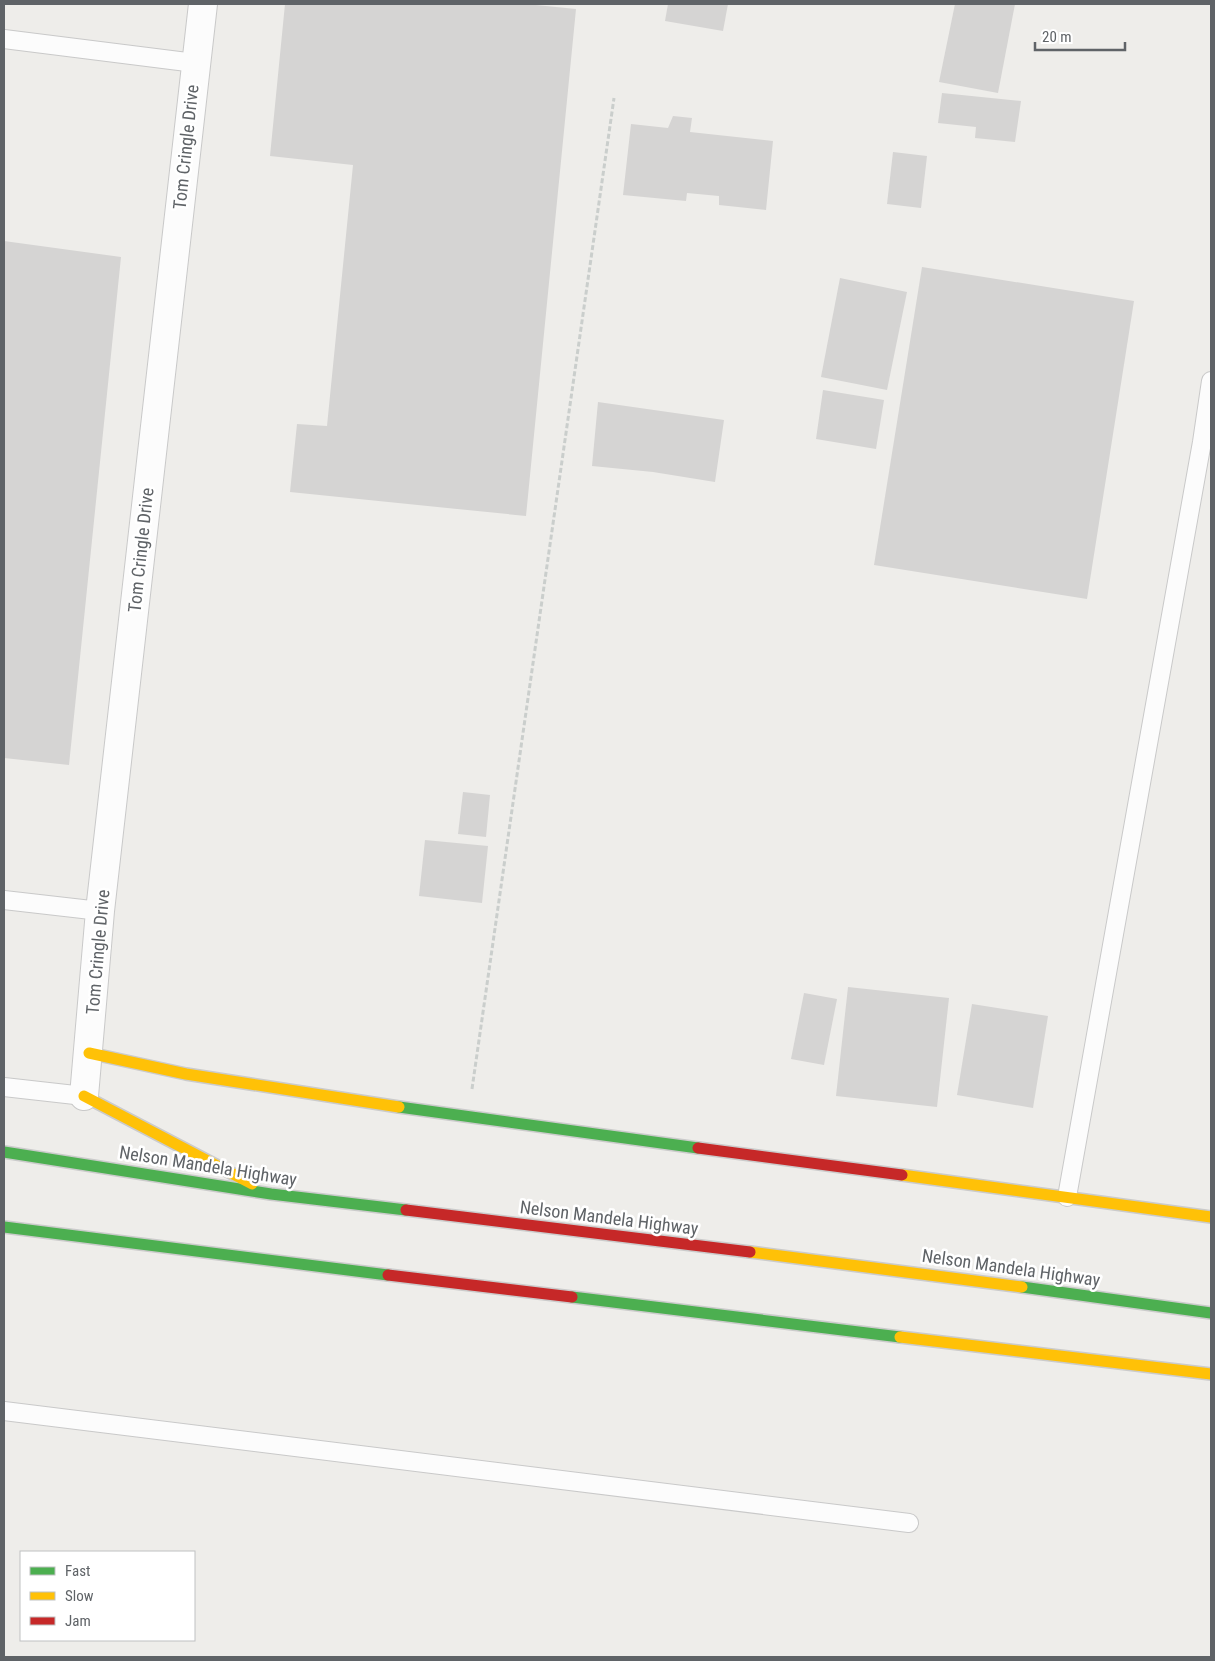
<svg xmlns="http://www.w3.org/2000/svg" width="1215" height="1661" font-family="'Roboto Condensed',sans-serif">
<rect width="100%" height="100%" fill="#eeedea"/>
<g fill="#d5d4d3">
<polygon points="285,4 526,4 576,9 526,516 290,492 297,424 327,426 353,165 270,156"/>
<polygon points="668,4 728,4 723,31 665,21"/>
<polygon points="955,4 1015,4 998,93 939,82"/>
<polygon points="942,93 1021,101 1015,142 975,138 976,127 938,123"/>
<polygon points="673,116 692,118 690,132 773,141 766,210 719,205 719,196 687,193 686,201 623,195 631,124 668,128"/>
<polygon points="893,152 927,156 921,208 887,204"/>
<polygon points="4,241 121,257 69,765 4,758"/>
<polygon points="922,267 1134,301 1087,599 874,565"/>
<polygon points="840,278 907,292 887,390 821,377"/>
<polygon points="823,390 884,400 876,449 816,439"/>
<polygon points="598,402 724,420 715,482 653,472 592,466"/>
<polygon points="463,792 490,795 486,837 458,834"/>
<polygon points="425,840 488,846 482,903 419,896"/>
<polygon points="848,987 949,998 937,1107 836,1096"/>
<polygon points="804,993 837,999 824,1065 791,1059"/>
<polygon points="972,1004 1048,1016 1033,1108 957,1095"/>
</g>
<g fill="none" stroke-linecap="round" stroke-linejoin="round">
<defs>
<g id="lane">
<polyline points="4,39 195,63"/>
<polyline points="4,900 100,911"/>
<polyline points="4,1087 84,1096"/>
<polyline points="1067,1197 1202,442 1211,381"/>
<polyline points="4,1411 909,1523"/>
</g>
<polyline id="street" points="84,1096 100,911 203,4"/>
<g id="fast">
<polyline points="399,1107 698,1148"/>
<polyline points="4,1152 271,1194 406,1210"/>
<polyline points="4,1227 388,1275"/>
<polyline points="1022,1287 1211,1313"/>
<polyline points="572,1297 900,1337"/>
</g>
<g id="slow">
<polyline points="89,1053 186,1074 399,1107"/>
<polyline points="84,1096 252,1184"/>
<polyline points="902,1175 1211,1217"/>
<polyline points="750,1252 1022,1287"/>
<polyline points="900,1337 1211,1374"/>
</g>
<g id="jam">
<polyline points="698,1148 902,1175"/>
<polyline points="406,1210 750,1252"/>
<polyline points="388,1275 572,1297"/>
</g>
</defs>
<use href="#lane" stroke="#c9c9c9" stroke-width="20"/>
<use href="#street" stroke="#c9c9c9" stroke-width="30"/>
<use href="#fast" stroke="#cbcbcb" stroke-width="14"/>
<use href="#slow" stroke="#cbcbcb" stroke-width="14"/>
<use href="#jam" stroke="#cbcbcb" stroke-width="14"/>
<polyline stroke="#cacecc" stroke-width="3" stroke-dasharray="5 2.5" stroke-linecap="butt" points="472,1089 614,98"/>
<use href="#lane" stroke="#fcfcfc" stroke-width="18"/>
<use href="#street" stroke="#fcfcfc" stroke-width="28"/>
<use href="#fast" stroke="#4caf50" stroke-width="11"/>
<use href="#slow" stroke="#ffc107" stroke-width="11"/>
<use href="#jam" stroke="#c62828" stroke-width="11"/>
</g>
<g text-anchor="middle" stroke-width="5" stroke-linejoin="round" paint-order="stroke">
<g font-size="18" fill="#5f6367" stroke="#fff">
<text transform="translate(186 147) rotate(-84)" y="6">Tom Cringle Drive</text>
<text transform="translate(141 550) rotate(-84)" y="6">Tom Cringle Drive</text>
<text transform="translate(98 952) rotate(-85)" y="6">Tom Cringle Drive</text>
<text transform="translate(208 1166) rotate(9)" y="6">Nelson Mandela Highway</text>
<text transform="translate(609 1218) rotate(7)" y="6">Nelson Mandela Highway</text>
<text transform="translate(1011 1268) rotate(8)" y="6">Nelson Mandela Highway</text>
</g>
</g>
<rect width="1215" height="1661" fill="none" stroke="#5f6367" stroke-width="10"/>
<rect x="20" y="1551" width="175" height="90" fill="#ffffff" stroke="#bfc1c2"/>
<rect x="30" y="1567" width="25" height="8" fill="#4caf50" stroke="#bfc1c2"/>
<text x="65" y="1576" font-size="15" fill="#5f6367">Fast</text>
<rect x="30" y="1592" width="25" height="8" fill="#ffc107" stroke="#bfc1c2"/>
<text x="65" y="1601" font-size="15" fill="#5f6367">Slow</text>
<rect x="30" y="1617" width="25" height="8" fill="#c62828" stroke="#bfc1c2"/>
<text x="65" y="1626" font-size="15" fill="#5f6367">Jam</text>
<path d="M1035 42v8h90v-8" fill="none" stroke="#5f6367" stroke-width="2.5"/>
<text x="1042" y="42" font-size="15" fill="#5f6367" stroke="#ffffff" stroke-width="4" paint-order="stroke">20 m</text>
</svg>
